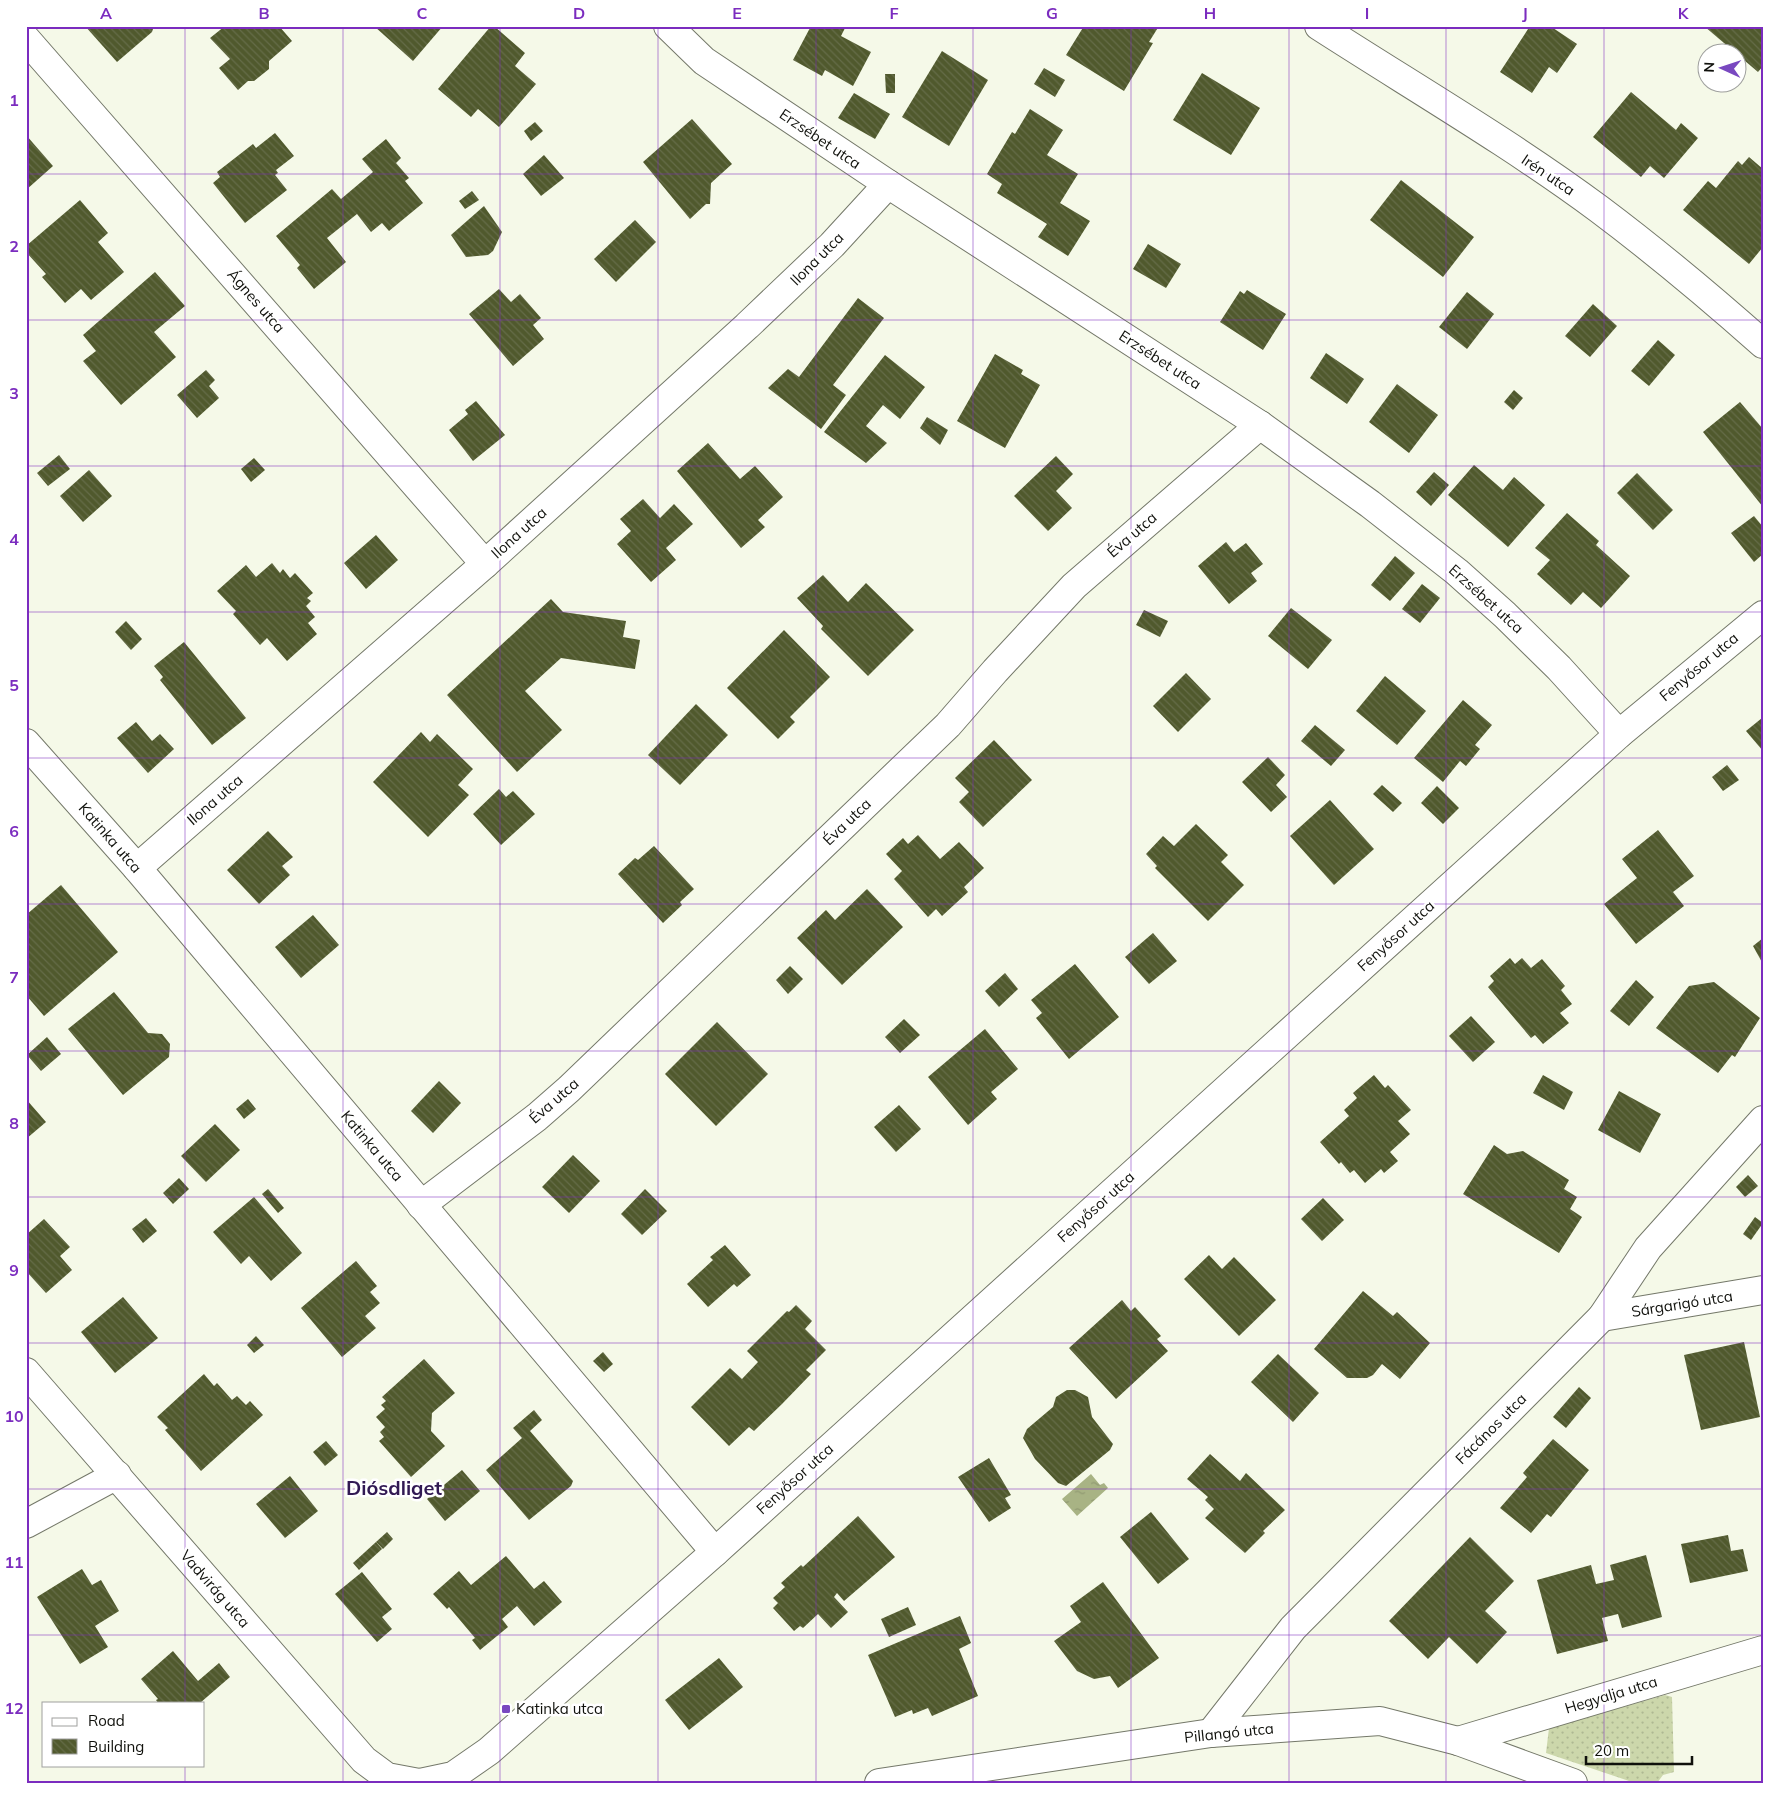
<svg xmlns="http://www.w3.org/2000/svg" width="1789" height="1809" font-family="Mulish,sans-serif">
<defs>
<pattern id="grass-dots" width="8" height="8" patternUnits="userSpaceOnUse" patternTransform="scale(1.25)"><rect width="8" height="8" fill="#ccd7ab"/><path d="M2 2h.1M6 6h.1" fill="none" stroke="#aeb892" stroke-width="1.8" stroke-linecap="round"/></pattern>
<pattern id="water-ripples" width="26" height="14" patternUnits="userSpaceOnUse" patternTransform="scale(1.25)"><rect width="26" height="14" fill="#a8b384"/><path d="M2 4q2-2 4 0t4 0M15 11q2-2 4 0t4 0" fill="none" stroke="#909971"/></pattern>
<pattern id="building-back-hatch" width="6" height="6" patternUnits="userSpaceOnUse" patternTransform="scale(1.25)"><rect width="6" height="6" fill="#50592d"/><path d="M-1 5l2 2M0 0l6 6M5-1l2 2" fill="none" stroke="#656c48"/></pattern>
</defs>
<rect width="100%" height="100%" fill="#f5f9e8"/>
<polygon fill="url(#grass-dots)" points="1665,1695 1672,1697 1674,1772 1663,1775 1657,1783 1635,1783 1546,1753 1549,1728"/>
<polygon fill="url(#water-ripples)" points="1091,1474 1100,1485 1104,1483 1108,1488 1077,1516 1062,1499"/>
<g fill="url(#building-back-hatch)">
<polygon points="85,26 154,26 152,32 117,62"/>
<polygon points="225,26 279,26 292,41 269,61 269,69 254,81 248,81 238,90 219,68 230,59 210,38"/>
<polygon points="374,26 443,26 413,61"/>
<polygon points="491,26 494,26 525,53 515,66 536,84 499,127 478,109 471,117 438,89"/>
<polygon points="811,26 846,26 841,36 871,52 853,86 825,70 822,76 793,60"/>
<polygon points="1084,26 1159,26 1149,42 1153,43 1124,91 1066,55"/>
<polygon points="1530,26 1550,26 1577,44 1557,73 1549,67 1532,93 1500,72"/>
<polygon points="1704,26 1762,26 1763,66 1758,72"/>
<polygon points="942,51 988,80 949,146 902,117"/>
<polygon points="1044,68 1065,80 1055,97 1034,84"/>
<polygon points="1202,73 1260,108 1231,155 1173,120"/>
<polygon points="885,74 895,74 895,93 886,93"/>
<polygon points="1631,92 1676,130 1681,123 1698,138 1664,178 1650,166 1641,177 1593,137"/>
<polygon points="854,93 890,114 875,139 838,118"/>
<polygon points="1030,109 1063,130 1047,155 1078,174 1060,203 1090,221 1068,256 1038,237 1047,224 997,193 1002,184 987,174 1012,132 1015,134"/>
<polygon points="692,119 732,164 711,183 710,204 706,204 690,219 643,162"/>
<polygon points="535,122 543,131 531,141 524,131"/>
<polygon points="275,133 294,156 276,170 278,173 275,175 287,190 245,223 213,183 220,177 217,172 253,144 256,148"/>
<polygon points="26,135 53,166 26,190"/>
<polygon points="386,139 401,158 396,163 409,178 405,181 423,203 389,231 382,223 371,232 357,214 327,238 346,262 314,289 297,268 300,265 276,236 332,189 341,199 373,172 362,159"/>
<polygon points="544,155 564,178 541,196 523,174"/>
<polygon points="1749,157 1763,169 1763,247 1749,264 1683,210 1708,181 1716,188 1738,161 1742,165"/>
<polygon points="1401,180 1474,237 1443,277 1370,220"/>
<polygon points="472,191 479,200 465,209 459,201"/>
<polygon points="80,200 108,233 98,242 124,272 91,300 81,289 65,303 42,277 46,274 26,252 26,246"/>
<polygon points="484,206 502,232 493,251 488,255 466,257 451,235"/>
<polygon points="635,220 656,242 616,282 594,259"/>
<polygon points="1148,244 1181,264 1166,288 1133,269"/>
<polygon points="155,272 185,306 154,332 176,357 121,405 83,361 96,351 83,335"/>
<polygon points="499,289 511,302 520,294 541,318 533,325 544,339 513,366 469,314"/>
<polygon points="1247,290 1286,314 1263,350 1220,322 1240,291 1244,294"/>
<polygon points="1467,292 1494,314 1467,349 1439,327"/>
<polygon points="858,298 884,318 833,385 846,395 821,429 768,388 788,369 799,377"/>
<polygon points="1593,304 1617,326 1590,357 1565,336"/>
<polygon points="1658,340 1675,355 1649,386 1631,371"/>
<polygon points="1326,353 1364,379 1347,404 1310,378"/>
<polygon points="995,354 1023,370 1021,374 1040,385 1005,448 957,421"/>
<polygon points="885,355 925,387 900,419 883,405 866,426 887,443 866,463 824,432"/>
<polygon points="206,370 215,380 209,386 219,398 197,418 177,395"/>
<polygon points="1397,384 1438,415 1409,453 1369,422"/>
<polygon points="1514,390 1523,398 1513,410 1504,402"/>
<polygon points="476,401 505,435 473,461 449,430 468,414 465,410"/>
<polygon points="1740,402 1763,429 1763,507 1703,432"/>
<polygon points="927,417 948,430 940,445 920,428"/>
<polygon points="708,443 740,479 755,466 783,497 758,520 765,527 741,548 677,471"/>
<polygon points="59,455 70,469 48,486 37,473"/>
<polygon points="1056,456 1073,474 1056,491 1072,508 1048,531 1014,496"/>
<polygon points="254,458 265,470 251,482 241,469"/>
<polygon points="1474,465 1503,490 1514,477 1545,505 1508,547 1448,495"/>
<polygon points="89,470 112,496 83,522 60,496"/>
<polygon points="1434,472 1449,485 1431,506 1416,492"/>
<polygon points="1637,473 1673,510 1653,530 1617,493"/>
<polygon points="643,499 660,518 674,504 693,524 666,548 676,560 651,582 617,544 631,531 620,519"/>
<polygon points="1567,513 1599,541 1596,545 1630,576 1601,608 1583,592 1571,605 1537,574 1550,560 1535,548"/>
<polygon points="1754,516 1763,527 1763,554 1754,562 1731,533"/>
<polygon points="376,535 398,560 366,589 344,563"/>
<polygon points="1226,542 1234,552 1246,543 1263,564 1251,573 1257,581 1229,604 1198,566"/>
<polygon points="1395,556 1415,573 1390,601 1371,585"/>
<polygon points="272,563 280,573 283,569 290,578 295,573 313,593 307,598 311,601 306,606 315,617 308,623 317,634 287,661 267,638 260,645 233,614 236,611 217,591 246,565 256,577"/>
<polygon points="823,575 848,602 866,583 914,630 868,676 821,629 823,626 797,598"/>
<polygon points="1422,584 1440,598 1420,623 1402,609"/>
<polygon points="551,599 563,612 626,621 623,637 640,640 635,669 561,658 525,691 562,730 517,772 447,695"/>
<polygon points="1291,608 1332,640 1308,669 1268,636"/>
<polygon points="1144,610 1168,621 1160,637 1136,625"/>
<polygon points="126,621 142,639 131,650 115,632"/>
<polygon points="784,630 830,677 790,717 795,722 778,739 727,688"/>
<polygon points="184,642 246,718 212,745 160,680 163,677 154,666"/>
<polygon points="1186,673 1211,699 1178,732 1153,706"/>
<polygon points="1385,676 1426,711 1397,745 1356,711"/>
<polygon points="1463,700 1492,725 1475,745 1480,749 1466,766 1460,761 1443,782 1414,758"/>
<polygon points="696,704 728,735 680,785 648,755"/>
<polygon points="1762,718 1763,720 1763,751 1746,731"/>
<polygon points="136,722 152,741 160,734 174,749 148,773 117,738"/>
<polygon points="1315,725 1345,750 1331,766 1301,741"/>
<polygon points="421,732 430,742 437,734 473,769 458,785 469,795 428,837 373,782"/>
<polygon points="994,740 1032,780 983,827 959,802 969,792 955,778"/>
<polygon points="1268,757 1285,775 1276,785 1287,797 1271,812 1242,782"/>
<polygon points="1727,765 1739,780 1723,791 1712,777"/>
<polygon points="1382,785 1402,803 1393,812 1373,794"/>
<polygon points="1437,786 1459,808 1443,824 1421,803"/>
<polygon points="499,789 506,797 513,791 535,814 501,845 473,814"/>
<polygon points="1330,800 1374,849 1334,885 1290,836"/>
<polygon points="1196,824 1228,855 1221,862 1244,885 1208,921 1155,868 1157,866 1146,854 1163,836 1174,846"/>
<polygon points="1658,830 1694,876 1673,892 1684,906 1636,944 1604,904 1637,878 1622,859"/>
<polygon points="268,831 293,857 282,866 290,875 259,904 227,870"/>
<polygon points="918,835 940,859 959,842 984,868 964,887 968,892 942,916 936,909 928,917 894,879 902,871 886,854 903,838 908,844"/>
<polygon points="654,846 694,889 680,902 682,905 663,923 618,874 635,858 638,860"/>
<polygon points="61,885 118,952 44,1016 26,995 26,915"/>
<polygon points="867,889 903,927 842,985 797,938 826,910 835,920"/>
<polygon points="313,915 339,945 301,978 275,947"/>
<polygon points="1153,933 1177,961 1149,984 1125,957"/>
<polygon points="1763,938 1763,964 1753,946"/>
<polygon points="1510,958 1515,964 1522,958 1531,968 1542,959 1565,986 1561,990 1572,1004 1560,1013 1569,1023 1543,1044 1535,1035 1531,1038 1488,987 1494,981 1490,976"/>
<polygon points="1075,964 1119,1017 1069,1059 1036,1018 1042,1013 1031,1000"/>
<polygon points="790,966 803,979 788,994 776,980"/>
<polygon points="1005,973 1018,989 999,1007 985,991"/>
<polygon points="1636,980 1654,997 1629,1026 1610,1011"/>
<polygon points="1714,982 1760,1018 1735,1057 1732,1055 1718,1073 1656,1028 1689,986"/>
<polygon points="114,992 148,1033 162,1034 170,1044 169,1057 123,1095 68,1029"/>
<polygon points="1471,1016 1495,1042 1473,1062 1449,1036"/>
<polygon points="904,1019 920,1035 900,1053 885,1037"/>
<polygon points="717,1022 768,1074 716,1126 665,1074"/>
<polygon points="985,1029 1018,1069 991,1092 997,1099 968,1125 928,1077"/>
<polygon points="47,1037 61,1054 41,1071 27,1055"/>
<polygon points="1374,1075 1385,1088 1388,1085 1411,1110 1398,1121 1410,1134 1390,1152 1398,1161 1384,1173 1381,1169 1365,1183 1354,1170 1350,1173 1341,1162 1339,1164 1320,1142 1349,1116 1344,1110 1357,1098 1353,1093"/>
<polygon points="1543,1075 1573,1092 1564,1110 1533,1093"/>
<polygon points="439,1081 461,1103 433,1133 411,1111"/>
<polygon points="1619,1091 1661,1114 1640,1153 1598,1130"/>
<polygon points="26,1099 46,1122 26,1139"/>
<polygon points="248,1099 256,1109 244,1119 236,1109"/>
<polygon points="899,1105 921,1129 896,1152 874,1127"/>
<polygon points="215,1124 240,1150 206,1182 181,1156"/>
<polygon points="1494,1145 1507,1154 1523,1151 1569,1180 1564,1189 1577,1197 1570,1209 1582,1217 1559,1253 1463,1194"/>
<polygon points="573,1155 600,1181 569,1213 542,1187"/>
<polygon points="1748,1175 1758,1186 1745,1197 1736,1187"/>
<polygon points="179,1178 189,1189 173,1204 163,1193"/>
<polygon points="268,1189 284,1208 278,1213 262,1194"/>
<polygon points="645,1189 667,1211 642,1235 621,1214"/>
<polygon points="254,1197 302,1253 271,1281 249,1256 241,1264 213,1232"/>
<polygon points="1323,1198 1344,1220 1322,1241 1301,1219"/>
<polygon points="1755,1217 1763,1223 1751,1240 1743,1234"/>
<polygon points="146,1218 157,1231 143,1243 132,1229"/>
<polygon points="44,1219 70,1247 60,1256 72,1270 46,1293 26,1271 26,1235"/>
<polygon points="725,1245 751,1275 737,1287 734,1284 708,1307 687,1284 713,1260 710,1257"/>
<polygon points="1209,1255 1222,1269 1234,1257 1276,1300 1239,1336 1184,1279"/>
<polygon points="356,1261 377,1286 370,1292 380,1303 365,1316 376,1328 342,1357 301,1308"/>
<polygon points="1363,1291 1393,1316 1397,1312 1430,1343 1400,1379 1382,1364 1373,1375 1367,1378 1347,1378 1314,1349"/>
<polygon points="123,1297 158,1338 115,1373 81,1332"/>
<polygon points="1122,1300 1131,1311 1135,1307 1161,1336 1157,1339 1168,1351 1116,1399 1069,1348"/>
<polygon points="796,1305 812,1321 805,1329 826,1350 806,1370 811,1374 782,1404 754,1431 749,1427 729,1446 691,1407 730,1368 742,1379 758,1362 747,1351 787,1311 789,1312"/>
<polygon points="256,1336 264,1345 254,1353 247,1345"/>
<polygon points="1744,1342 1760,1417 1701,1430 1684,1355"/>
<polygon points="603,1352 613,1364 604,1372 593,1361"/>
<polygon points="1278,1354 1319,1393 1293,1422 1251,1382"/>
<polygon points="424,1359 455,1393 432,1413 431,1431 445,1446 411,1477 379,1441 384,1437 380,1432 385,1427 376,1417 385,1409 381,1405 386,1401 382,1397"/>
<polygon points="204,1374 214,1386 217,1383 232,1400 237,1396 246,1405 250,1401 263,1415 201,1471 165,1430 168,1428 157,1417"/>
<polygon points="1579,1387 1591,1398 1566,1428 1553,1417"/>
<polygon points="1067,1390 1075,1390 1088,1397 1092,1417 1113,1444 1110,1450 1066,1486 1058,1483 1035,1459 1023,1438 1027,1429 1053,1407 1056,1397"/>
<polygon points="534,1410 542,1420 530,1431 573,1481 571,1486 529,1520 486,1470 522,1438 513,1428"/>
<polygon points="1553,1439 1589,1470 1551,1517 1547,1514 1531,1533 1500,1508 1527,1477 1523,1473"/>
<polygon points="326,1441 338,1455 325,1466 313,1452"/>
<polygon points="1210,1454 1240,1481 1246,1473 1285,1510 1263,1531 1265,1533 1245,1553 1205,1518 1214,1509 1205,1500 1208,1497 1187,1479"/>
<polygon points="989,1458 1011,1495 1005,1498 1011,1508 989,1522 958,1477"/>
<polygon points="462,1470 480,1491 445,1521 427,1499"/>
<polygon points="290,1476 318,1511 285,1538 256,1504"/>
<polygon points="1151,1512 1189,1559 1158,1584 1120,1537"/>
<polygon points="858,1516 895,1557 844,1601 837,1593 834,1597 848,1612 831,1628 818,1614 803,1628 800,1626 794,1631 773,1608 778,1603 773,1598 785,1587 781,1583 801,1565 803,1567"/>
<polygon points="387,1532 393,1539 383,1549 376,1542"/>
<polygon points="1728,1535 1731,1551 1743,1549 1748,1571 1690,1583 1681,1544"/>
<polygon points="1470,1537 1514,1581 1485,1611 1507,1632 1477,1664 1449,1637 1428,1659 1389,1621"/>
<polygon points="376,1542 382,1549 359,1570 353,1563"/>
<polygon points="1646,1555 1662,1617 1622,1628 1618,1614 1602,1618 1608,1641 1557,1654 1537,1580 1591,1565 1596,1584 1614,1580 1610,1565"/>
<polygon points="506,1556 534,1589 544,1581 562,1602 534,1626 517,1606 502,1619 508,1627 480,1650 472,1640 475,1638 449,1607 447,1609 433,1594 459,1571 471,1585"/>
<polygon points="82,1569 92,1585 101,1580 119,1611 95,1626 108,1647 80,1664 37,1597"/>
<polygon points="362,1572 392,1609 382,1617 392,1629 377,1642 335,1594"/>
<polygon points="1103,1582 1159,1658 1118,1688 1110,1676 1094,1679 1077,1671 1054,1641 1081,1622 1070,1606"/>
<polygon points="908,1607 916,1625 889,1637 881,1619"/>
<polygon points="960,1616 971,1643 959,1649 978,1696 932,1716 928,1708 913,1714 912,1710 895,1717 868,1655"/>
<polygon points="173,1651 198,1681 219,1663 230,1677 200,1703 158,1703 156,1700 158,1699 141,1679"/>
<polygon points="719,1658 743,1687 689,1730 665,1700"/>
</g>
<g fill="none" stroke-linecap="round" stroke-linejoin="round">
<defs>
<g id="street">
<polyline points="668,26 704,61 888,184 1260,425 1370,504 1457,572 1505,615 1559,668 1619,734"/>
<path d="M1319,26c93,60 191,117 280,183 56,42 111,88 164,135"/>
<polyline points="26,39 485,564"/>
<polyline points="26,743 137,868 715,1552"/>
<polyline points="137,868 485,564 747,326 832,245 888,184"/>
<polyline points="421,1205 537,1117 569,1089 948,725 995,671 1074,586 1260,425"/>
<polyline points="1602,1317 1763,1290"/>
<polyline points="26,1524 117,1475"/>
<polyline points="1211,1733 1293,1628 1602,1317 1648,1248 1763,1120"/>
<polyline points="1458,1741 1763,1650"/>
<polyline points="879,1783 1211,1733 1380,1721 1458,1741 1573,1783"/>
</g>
<g id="secondary">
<polyline points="26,1372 364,1760 387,1777 419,1783"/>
<polyline points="420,1783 453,1776 489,1751 715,1552 1619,734 1763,615"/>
</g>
</defs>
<use href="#street" stroke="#747869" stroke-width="30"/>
<use href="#secondary" stroke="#747869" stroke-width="30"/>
<use href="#street" stroke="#fff" stroke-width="28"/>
<use href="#secondary" stroke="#fff" stroke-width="28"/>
</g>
<path fill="none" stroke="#7b2cbf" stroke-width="1" stroke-opacity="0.55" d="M185,26v1677M343,26v1757M500,26v1757M658,26v1757M816,26v1757M973,26v1757M1131,26v1757M1289,26v1757M1446,26v1757M1604,26v1757M26,174h1737M26,320h1737M26,466h1737M26,612h1737M26,758h1737M26,904h1737M26,1051h1737M26,1197h1737M26,1343h1737M26,1489h1737M26,1635h1737M185,1765v18"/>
<rect fill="#7948c0" stroke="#fff" stroke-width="2" x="501" y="1704" width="10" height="10" rx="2.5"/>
<g text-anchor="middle" stroke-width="5" stroke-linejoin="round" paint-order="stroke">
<g font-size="15" fill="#10110c" stroke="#fff">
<text transform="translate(820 139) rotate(34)" y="5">Erzsébet utca</text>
<text transform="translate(1548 175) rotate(34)" y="5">Irén utca</text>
<text transform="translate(817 259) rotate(-45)" y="5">Ilona utca</text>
<text transform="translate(256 301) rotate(49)" y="5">Ágnes utca</text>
<text transform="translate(1160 360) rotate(33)" y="5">Erzsébet utca</text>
<text transform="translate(519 533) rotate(-42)" y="5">Ilona utca</text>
<text transform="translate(1132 535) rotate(-41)" y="5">Éva utca</text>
<text transform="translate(1486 599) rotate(42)" y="5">Erzsébet utca</text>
<text transform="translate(1699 667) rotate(-40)" y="5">Fenyősor utca</text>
<text transform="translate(215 800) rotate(-41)" y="5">Ilona utca</text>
<text transform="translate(847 822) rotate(-44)" y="5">Éva utca</text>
<text transform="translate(110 838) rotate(49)" y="5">Katinka utca</text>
<text transform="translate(1396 936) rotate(-42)" y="5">Fenyősor utca</text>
<text transform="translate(554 1101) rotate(-41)" y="5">Éva utca</text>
<text transform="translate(372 1146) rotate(50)" y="5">Katinka utca</text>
<text transform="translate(1096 1207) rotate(-42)" y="5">Fenyősor utca</text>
<text transform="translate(1682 1304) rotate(-9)" y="5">Sárgarigó utca</text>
<text transform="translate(1491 1429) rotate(-45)" y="5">Fácános utca</text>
<text transform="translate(795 1479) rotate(-42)" y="5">Fenyősor utca</text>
<text transform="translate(215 1589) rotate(49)" y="5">Vadvirág utca</text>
<text transform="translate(1611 1695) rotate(-17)" y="5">Hegyalja utca</text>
<text transform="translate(1229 1733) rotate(-6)" y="5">Pillangó utca</text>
</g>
<g font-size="15" fill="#10110c" stroke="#fff" text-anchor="start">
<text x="516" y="1714">Katinka utca</text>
</g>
<g font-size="20" font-weight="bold" fill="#311953" stroke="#fff">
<text x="394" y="1495">Diósdliget</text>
</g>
</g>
<rect width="1789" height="1809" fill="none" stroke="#ffffff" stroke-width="55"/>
<rect x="42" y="1702" width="162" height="65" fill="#ffffff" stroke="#9fa09e"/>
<rect x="52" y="1718" width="25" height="8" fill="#ffffff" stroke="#9fa09e"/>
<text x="88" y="1726" font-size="15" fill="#10110c">Road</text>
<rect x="52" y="1739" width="25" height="15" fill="url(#building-back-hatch)" stroke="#9fa09e"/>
<text x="88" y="1752" font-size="15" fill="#10110c">Building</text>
<g transform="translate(1722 68) rotate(273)"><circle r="24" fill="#ffffff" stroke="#9fa09e"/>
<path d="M0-4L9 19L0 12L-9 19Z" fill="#7948c0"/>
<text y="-8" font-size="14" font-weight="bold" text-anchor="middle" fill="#10110c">N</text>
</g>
<path d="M1586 1756v8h106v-8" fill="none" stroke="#10110c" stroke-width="2.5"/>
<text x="1594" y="1756" font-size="15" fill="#10110c" stroke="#ffffff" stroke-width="4" paint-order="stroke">20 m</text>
<rect x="28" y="28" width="1734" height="1754" fill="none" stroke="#7b2cbf" stroke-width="2"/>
<g font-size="16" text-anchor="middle" font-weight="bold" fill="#7b2cbf">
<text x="106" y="19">A</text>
<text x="264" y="19">B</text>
<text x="422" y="19">C</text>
<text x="579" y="19">D</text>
<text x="737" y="19">E</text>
<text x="894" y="19">F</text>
<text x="1052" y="19">G</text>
<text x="1210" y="19">H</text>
<text x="1367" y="19">I</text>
<text x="1525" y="19">J</text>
<text x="1683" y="19">K</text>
<text x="14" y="106">1</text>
<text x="14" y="252">2</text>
<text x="14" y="399">3</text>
<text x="14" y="545">4</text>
<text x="14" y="691">5</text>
<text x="14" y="837">6</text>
<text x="14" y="983">7</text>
<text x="14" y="1129">8</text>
<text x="14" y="1276">9</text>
<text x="14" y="1422">10</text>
<text x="14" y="1568">11</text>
<text x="14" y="1714">12</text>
</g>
</svg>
